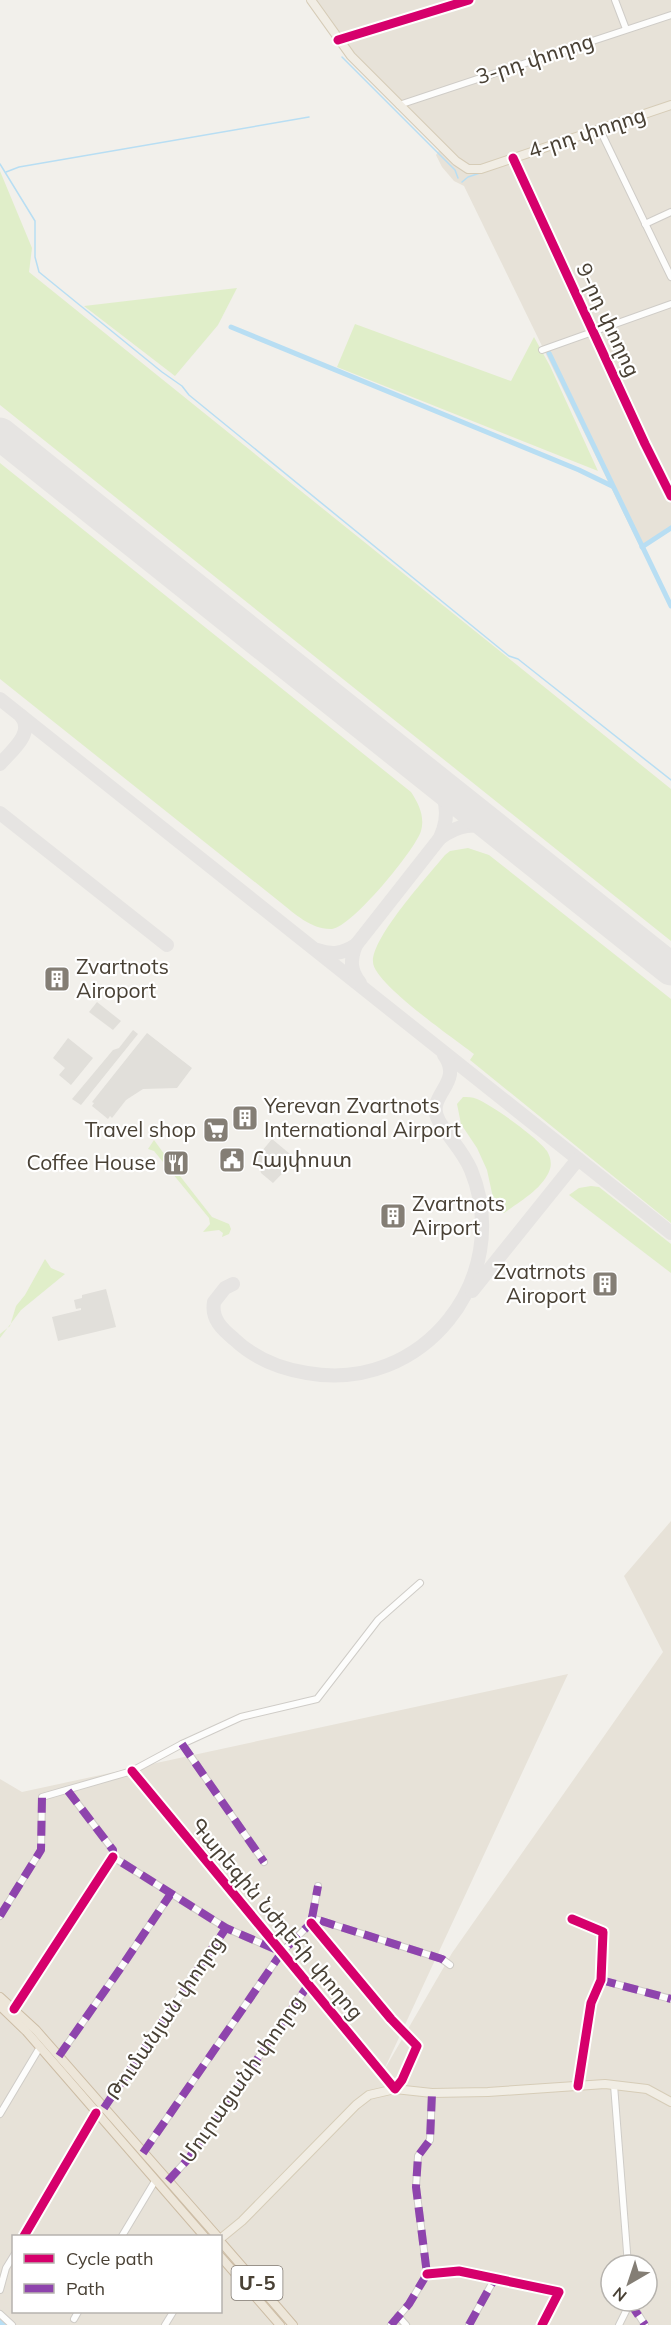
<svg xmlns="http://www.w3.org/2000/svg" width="671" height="2325" font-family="Mulish,'Noto Sans Armenian',sans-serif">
<rect width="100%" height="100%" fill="#f2f0eb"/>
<g fill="#e7e2d8" fill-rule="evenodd">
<polygon points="313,0 671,0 671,530 640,547 464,186 454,181 442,167 436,155 443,145 342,42"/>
<path d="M671,1521v804h-671v-546l22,13 546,-118 -185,398 69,-119 211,-301 -39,-76zM14,2236h206v76h-206zM611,2265h36v36h-36z"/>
</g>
<g fill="#e0eec9">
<polygon points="0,171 32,248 29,272 671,789 671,941 0,405"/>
<polygon points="237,288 218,325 175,376 84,306"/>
<polygon points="355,324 511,381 534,337 550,366 598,471 337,367"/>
<path d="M0,463l411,329c8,12 14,25 10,39 -6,19 -69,96 -89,98 -20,1 -37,-15 -52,-27l-280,-223z"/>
<path d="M468,848l21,7 182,144v224l-201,-163 4,-6c-18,-14 -101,-71 -101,-92 -1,-25 55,-86 72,-107l5,-4z"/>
<path d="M463,1097c5,0 9,0 14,2 15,6 61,39 70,52 3,5 5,12 3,18 -6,19 -31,33 -46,44l-5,-1 -4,-5 -8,-37 -10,-22 -16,-24 -4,-20z"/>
<polygon points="154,1140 178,1173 176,1175 180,1176 212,1217 229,1224 231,1229 229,1234 222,1237 223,1233 219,1230 203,1232 210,1224 209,1218 154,1151 148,1149"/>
<polygon points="591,1186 599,1187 671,1244 671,1273 569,1195 579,1188"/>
<polygon points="45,1259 51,1268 65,1274 21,1310 0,1338 0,1334 10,1326 16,1306 25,1295"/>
</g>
<g fill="#e1dfda">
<polygon points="97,1002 121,1021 113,1030 89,1012"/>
<polygon points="133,1030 138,1034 81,1105 72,1099 113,1050 119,1048"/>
<polygon points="147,1033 192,1068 177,1088 143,1089 126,1100 112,1118 110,1116 108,1119 92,1106 94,1103 92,1102"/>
<polygon points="68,1038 93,1058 71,1085 59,1075 65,1068 53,1058"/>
<polygon points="272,1139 296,1159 273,1183 261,1173 257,1157"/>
<polygon points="106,1289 116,1327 58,1341 52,1317 81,1310 81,1308 76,1309 74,1300 82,1298 82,1295"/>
</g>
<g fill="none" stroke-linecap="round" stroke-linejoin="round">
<g stroke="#b8def3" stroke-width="1.5">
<polyline points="342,57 455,170 458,178"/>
<polyline points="0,164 35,221 35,257 39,272 162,372 182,386 189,395 509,656 518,659 671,780"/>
<polyline points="6,172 19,167 309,117"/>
<polyline points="462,182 468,177 483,172"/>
</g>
<g stroke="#b8def3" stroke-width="5">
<polyline points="231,327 579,470 612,486"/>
<polyline points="549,353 671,606"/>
<polyline points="642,547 671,528"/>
<polyline points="0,2322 4,2325"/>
</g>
<g stroke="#e6e4e2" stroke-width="14">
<polyline points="0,699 671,1233"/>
<path d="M0,764c11,-13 35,-31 21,-48"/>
<path d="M428,775c19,18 23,39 12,63"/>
<polyline points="0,813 167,945"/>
<path d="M356,945l84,-107c19,-14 34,-15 56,-9"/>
<path d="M317,950c15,5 25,4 39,-5 -6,15 -6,25 4,38"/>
<path d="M233,1284l-8,4 -11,14c-3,17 8,27 20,37 20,19 47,30 73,34 115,21 208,-95 164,-203 -8,-19 -22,-32 -32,-49 -15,-26 26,-37 5,-66"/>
<polyline points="472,1291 578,1159"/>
</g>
<polyline stroke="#e6e4e2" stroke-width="33" points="0,434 671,969"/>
<defs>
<g id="minor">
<polyline points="615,0 626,29"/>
<polyline points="338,40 469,0"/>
<polyline points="399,105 671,15"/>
<polyline points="600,130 671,277"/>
<polyline points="513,158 645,444 671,496"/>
<polyline points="645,224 671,212"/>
<polyline points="542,350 671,304"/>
<polyline points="182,1744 264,1862"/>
<polyline points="132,1771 395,2089 402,2080 417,2046 391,2019 311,1923"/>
<polyline points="68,1791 113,1850 113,1857 226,1928 279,1951"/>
<polyline points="0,1916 41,1850 42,1797 132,1771 182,1744 241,1717 317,1699 378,1620 420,1583"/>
<polyline points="312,1918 318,1886"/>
<polyline points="572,1919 603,1932 601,1980 591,2003 578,2086"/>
<polyline points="601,1980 671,1999"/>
<polyline points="14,2009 113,1857"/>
<polyline points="59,2056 120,1969 170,1895"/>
<polyline points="614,2085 628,2265"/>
<polyline points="104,2108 226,1928"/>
<polyline points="0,2114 40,2047"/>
<polyline points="143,2153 282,1952 311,1923 312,1918 442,1959 450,1965"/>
<polyline points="168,2181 189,2158 309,1984"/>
<polyline points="24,2236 96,2113"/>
<polyline points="122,2236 155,2181"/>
<polyline points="427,2274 459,2271 559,2292 542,2325"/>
<polyline points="0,2290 6,2268 14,2255"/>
<polyline points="630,2301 645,2325"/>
<polyline points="0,2314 12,2325"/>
<polyline points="398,2316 406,2325"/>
<polyline points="74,2319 78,2312"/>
<polyline points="165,2325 173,2312"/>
<polyline points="391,2325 409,2304 427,2274 416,2187 418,2156 430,2140 432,2093"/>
<polyline points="469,2325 495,2278"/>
<polyline points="619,2325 630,2303"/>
</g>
<g id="major">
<polyline points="311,0 351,56 456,161 468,169 481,169 671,105"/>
<polyline points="220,2239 242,2221 356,2105 369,2095 395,2089 432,2093 488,2092 605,2084 647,2089 671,2102"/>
</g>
<g id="highway">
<polyline points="0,1997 36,2030 217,2236"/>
<polyline points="0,2006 26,2031 204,2236"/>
<polyline points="220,2241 293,2325"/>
<polyline points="220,2256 280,2325"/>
</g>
</defs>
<use href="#minor" stroke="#cfccc7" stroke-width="8"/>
<use href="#major" stroke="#d6ccb7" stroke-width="10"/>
<use href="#highway" stroke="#ccbca4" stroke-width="10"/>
<use href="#minor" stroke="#fdfdfc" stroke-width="6"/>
<use href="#major" stroke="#f1ede4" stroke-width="8"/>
<use href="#highway" stroke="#ede6d9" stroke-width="8"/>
<g stroke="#8e44ad" stroke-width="8" stroke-dasharray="15 8" stroke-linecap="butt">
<polyline points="182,1744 264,1862"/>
<polyline points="68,1791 113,1850 113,1857 226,1928 277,1950"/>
<polyline points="0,1916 41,1850 42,1797"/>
<polyline points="312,1918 318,1886"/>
<polyline points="601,1980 671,1999"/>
<polyline points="59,2056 120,1969 170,1895"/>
<polyline points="104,2108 226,1928"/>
<polyline points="143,2153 282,1952 311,1923 312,1918 442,1959 450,1965"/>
<polyline points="168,2181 189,2158 309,1984"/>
<polyline points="630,2303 645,2325"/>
<polyline points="391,2325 409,2304 427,2274 416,2187 418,2156 430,2140 432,2093"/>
<polyline points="469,2325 495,2278"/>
</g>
<defs>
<g id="cycleway">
<polyline points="338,40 469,0"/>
<polyline points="513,158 645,444 671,496"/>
<polyline points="132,1771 395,2089 402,2080 417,2046 391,2019 311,1923"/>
<polyline points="572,1919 603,1932 601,1980 591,2003 578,2086"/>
<polyline points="14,2009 113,1857"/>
<polyline points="24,2236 96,2113"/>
<polyline points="427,2274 459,2271 559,2292 542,2325"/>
</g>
</defs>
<use href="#cycleway" stroke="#fff" stroke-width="13"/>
<use href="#cycleway" stroke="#d6006c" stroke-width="9"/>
</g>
<defs>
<symbol id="building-square" viewBox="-11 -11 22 22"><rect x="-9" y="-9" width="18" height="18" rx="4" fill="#847e75" stroke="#fff"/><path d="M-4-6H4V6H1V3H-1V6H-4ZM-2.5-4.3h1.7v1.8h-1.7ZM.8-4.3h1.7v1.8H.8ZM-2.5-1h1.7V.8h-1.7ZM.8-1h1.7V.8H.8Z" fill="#fff"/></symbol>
<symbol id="supermarket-square" viewBox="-11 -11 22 22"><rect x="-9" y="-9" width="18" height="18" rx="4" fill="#847e75" stroke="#fff"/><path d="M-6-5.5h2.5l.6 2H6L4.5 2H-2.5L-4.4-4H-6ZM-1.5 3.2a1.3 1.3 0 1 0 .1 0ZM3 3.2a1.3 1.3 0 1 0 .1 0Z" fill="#fff"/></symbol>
<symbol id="civic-square" viewBox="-11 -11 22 22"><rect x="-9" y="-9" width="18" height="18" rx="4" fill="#847e75" stroke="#fff"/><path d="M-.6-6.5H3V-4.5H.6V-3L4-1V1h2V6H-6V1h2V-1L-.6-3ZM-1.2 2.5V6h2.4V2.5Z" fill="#fff"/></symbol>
<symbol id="restaurant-square" viewBox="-11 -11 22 22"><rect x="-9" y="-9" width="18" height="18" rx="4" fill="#847e75" stroke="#fff"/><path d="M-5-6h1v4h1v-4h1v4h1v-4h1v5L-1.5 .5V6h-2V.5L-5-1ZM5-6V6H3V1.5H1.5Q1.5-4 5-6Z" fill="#fff"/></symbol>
</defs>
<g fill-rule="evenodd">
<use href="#building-square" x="42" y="964" width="30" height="30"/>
<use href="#building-square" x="230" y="1103" width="30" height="30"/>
<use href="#supermarket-square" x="201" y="1115" width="30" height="30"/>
<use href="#civic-square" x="217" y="1145" width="30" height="30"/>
<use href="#restaurant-square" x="161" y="1148" width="30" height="30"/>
<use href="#building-square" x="378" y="1201" width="30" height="30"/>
<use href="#building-square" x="590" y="1269" width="30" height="30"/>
</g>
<g text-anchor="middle" stroke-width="4.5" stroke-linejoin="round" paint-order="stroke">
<rect fill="#fff" stroke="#807a72" stroke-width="1.5" x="231.5" y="2266" width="51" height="34" rx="4.5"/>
<g font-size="20" font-weight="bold" fill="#494135">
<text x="257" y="2290">Մ-5</text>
</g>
<g font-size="21" fill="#494135" stroke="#fff">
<text transform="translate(535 59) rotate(-18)" y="7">3-րդ փողոց</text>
<text transform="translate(587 133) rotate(-18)" y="7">4-րդ փողոց</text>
<text transform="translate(608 320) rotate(65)" y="7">9-րդ փողոց</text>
<text transform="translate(277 1919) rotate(50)" y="7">Գարեգին Նժդեհի փողոց</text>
<text transform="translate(165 2018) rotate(-56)" y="7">Թումանյան փողոց</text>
<text transform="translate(242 2079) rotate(-55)" y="7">Մուրացանի փողոց</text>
</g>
<g font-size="21" fill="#494135" stroke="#fff" text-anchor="start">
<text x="76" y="974">Zvartnots<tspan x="76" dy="24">Airoport</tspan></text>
<text x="264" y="1113">Yerevan Zvartnots<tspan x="264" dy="24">International Airport</tspan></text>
<text x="196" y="1137" text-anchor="end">Travel shop</text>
<text x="252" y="1167">Հայփոստ</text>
<text x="156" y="1170" text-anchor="end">Coffee House</text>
<text x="412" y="1211">Zvartnots<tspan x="412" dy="24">Airport</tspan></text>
<text x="586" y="1279" text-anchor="end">Zvatrnots<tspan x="586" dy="24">Airoport</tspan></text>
</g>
</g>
<rect x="12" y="2235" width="210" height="78" fill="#ffffff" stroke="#b6b3ae" stroke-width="1.5"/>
<rect x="24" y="2254" width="30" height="9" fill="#d6006c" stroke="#b6b3ae" stroke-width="1.5"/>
<text x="66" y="2265" font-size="18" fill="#494135">Cycle path</text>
<rect x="24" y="2284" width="30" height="9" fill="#8e44ad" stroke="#b6b3ae" stroke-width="1.5"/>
<text x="66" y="2295" font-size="18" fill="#494135">Path</text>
<g transform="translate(629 2283) rotate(219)"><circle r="28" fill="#ffffff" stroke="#b6b3ae" stroke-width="1.5"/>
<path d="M0-4.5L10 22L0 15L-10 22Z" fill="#847e75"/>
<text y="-9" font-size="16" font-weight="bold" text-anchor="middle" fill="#494135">N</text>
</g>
</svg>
